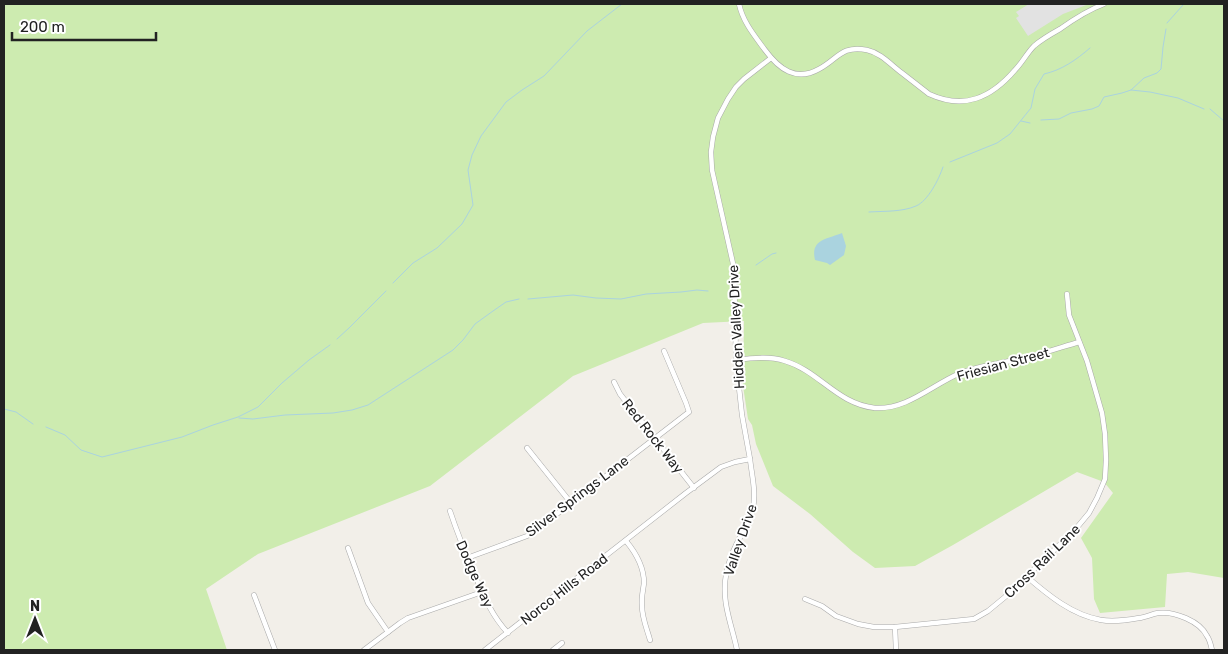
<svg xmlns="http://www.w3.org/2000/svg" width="1228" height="654" font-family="Rubik,sans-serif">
<rect width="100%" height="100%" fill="#f2efe9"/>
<polygon fill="#cdebb0" points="4,4 1224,4 1224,578 1188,572 1167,574 1165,607 1100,613 1094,599 1092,558 1081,538 1113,493 1104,482 1077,472 953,545 915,566 875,568 853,552 810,514 773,486 756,444 752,425 748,419 743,386 744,321 703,323 573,376 430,486 258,554 206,589 227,650 4,650"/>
<polygon fill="#e2e2e2" points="1029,4 1089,4 1063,14 1028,36 1016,18 1019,16 1016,12"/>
<path fill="#aad3df" d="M842,233l4,13 -2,9 -14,10 -3,-2 -12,-3c-5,-21 13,-21 27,-27z"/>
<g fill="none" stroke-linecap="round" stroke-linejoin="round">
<g stroke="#aad3df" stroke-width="1">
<polyline points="1167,23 1183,5"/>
<polyline points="1131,90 1150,92 1178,98 1204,109"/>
<polyline points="1210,109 1224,121"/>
<polyline points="1041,120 1059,119 1071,113 1092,109 1099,106 1104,97 1122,93 1131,90 1144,78 1157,73 1161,69 1163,47 1166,29"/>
<polyline points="1021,121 1030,123"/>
<path d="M950,162l47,-19 13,-9 21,-26 4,-19 9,-15c18,-4 32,-14 46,-26"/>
<path d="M869,212c16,-1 33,0 47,-6 12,-5 23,-27 27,-39"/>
<polyline points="756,265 772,254 776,253"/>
<polyline points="393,283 413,263 437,248 462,224 473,205 468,170 472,155 481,136 506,102 522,90 544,76 587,31 622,4"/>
<polyline points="528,299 573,295 596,298 621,299 646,294 681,292 697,290 708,291"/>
<polyline points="337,339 349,328 386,291"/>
<polyline points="4,409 16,412 33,424"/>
<polyline points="239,418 253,419 285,415 333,413 352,410 368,405 453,350 463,340 475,324 493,311 506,302 519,299"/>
<polyline points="46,427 65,435 81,450 102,457 182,437 213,425 238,417 258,407 282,383 309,360 330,345"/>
</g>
<defs>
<g id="minor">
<path d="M739,4c4,18 15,31 26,46 14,19 31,32 54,19 19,-10 22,-24 48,-19 14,3 24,15 35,23 9,7 18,14 27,21 35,16 62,4 86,-24 7,-7 12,-17 19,-24 8,-7 17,-12 26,-17 14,-10 28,-19 44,-25"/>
<path d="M736,360c16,-2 33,-4 49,1 34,10 52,43 90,47 31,2 56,-22 83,-34 22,-9 47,-11 70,-17 17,-4 34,-10 51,-15"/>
<polyline points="614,382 620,394 694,488"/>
<polyline points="527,448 571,503"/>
<path d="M450,511c7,21 15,41 24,62 9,21 17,42 34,60"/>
<path d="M626,541c10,12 18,25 18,42 -1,8 -3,15 -2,23 0,12 5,23 8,34"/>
<polyline points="348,548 368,603 388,632"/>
<polyline points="467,558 527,536 536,530 689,412 686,403 664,351"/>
<path d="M1026,576c22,19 46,39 75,44 12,2 27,0 38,-2 7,-1 13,-4 19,-5 16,-2 42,8 49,23 3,4 4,10 5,14"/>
<polyline points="254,595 275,650"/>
<polyline points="805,599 822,606 836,616 858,624 874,627 895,627 974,619 988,611 1005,597 1074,531 1089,513 1097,498 1105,479 1106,460 1105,434 1102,413 1087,361 1069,315 1067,294"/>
<polyline points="895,627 896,650"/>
<polyline points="364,650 400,623 408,618 482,592"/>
<polyline points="485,650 686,493 721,467 735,462 750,459 742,415 736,360 734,268 712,170 711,152 713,137 718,118 728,99 736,87 744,79 771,58"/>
<polyline points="553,650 562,643"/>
<path d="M737,650c-5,-25 -16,-48 -11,-75 2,-11 6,-22 11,-32 5,-10 12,-19 15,-31 5,-18 0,-35 -2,-53"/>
</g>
</defs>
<use href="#minor" stroke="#a9a9a9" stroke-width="5.5"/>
<use href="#minor" stroke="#fff" stroke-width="4.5"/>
</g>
<g text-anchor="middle" stroke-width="4" stroke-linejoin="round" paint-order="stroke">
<g font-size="14" fill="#222" stroke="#fff">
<text transform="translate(736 327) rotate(-93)" y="5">Hidden Valley Drive</text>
<text transform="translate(1003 364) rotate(-15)" y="5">Friesian Street</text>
<text transform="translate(653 436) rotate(52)" y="5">Red Rock Way</text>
<text transform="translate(577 496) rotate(-37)" y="5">Silver Springs Lane</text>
<text transform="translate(740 540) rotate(-71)" y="5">Valley Drive</text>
<text transform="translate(1042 561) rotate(-44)" y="5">Cross Rail Lane</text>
<text transform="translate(475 574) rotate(66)" y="5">Dodge Way</text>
<text transform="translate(564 589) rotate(-38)" y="5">Norco Hills Road</text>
</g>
</g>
<rect width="1228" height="654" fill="none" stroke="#222222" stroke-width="10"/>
<g transform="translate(35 619)" stroke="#ffffff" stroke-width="4" paint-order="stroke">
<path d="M0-4L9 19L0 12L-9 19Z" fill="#222222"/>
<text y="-8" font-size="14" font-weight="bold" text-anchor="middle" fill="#222222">N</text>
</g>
<path d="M12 32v8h144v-8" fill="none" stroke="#222222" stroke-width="2.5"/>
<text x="20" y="32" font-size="15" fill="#222222" stroke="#ffffff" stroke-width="4" paint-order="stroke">200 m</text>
</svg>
